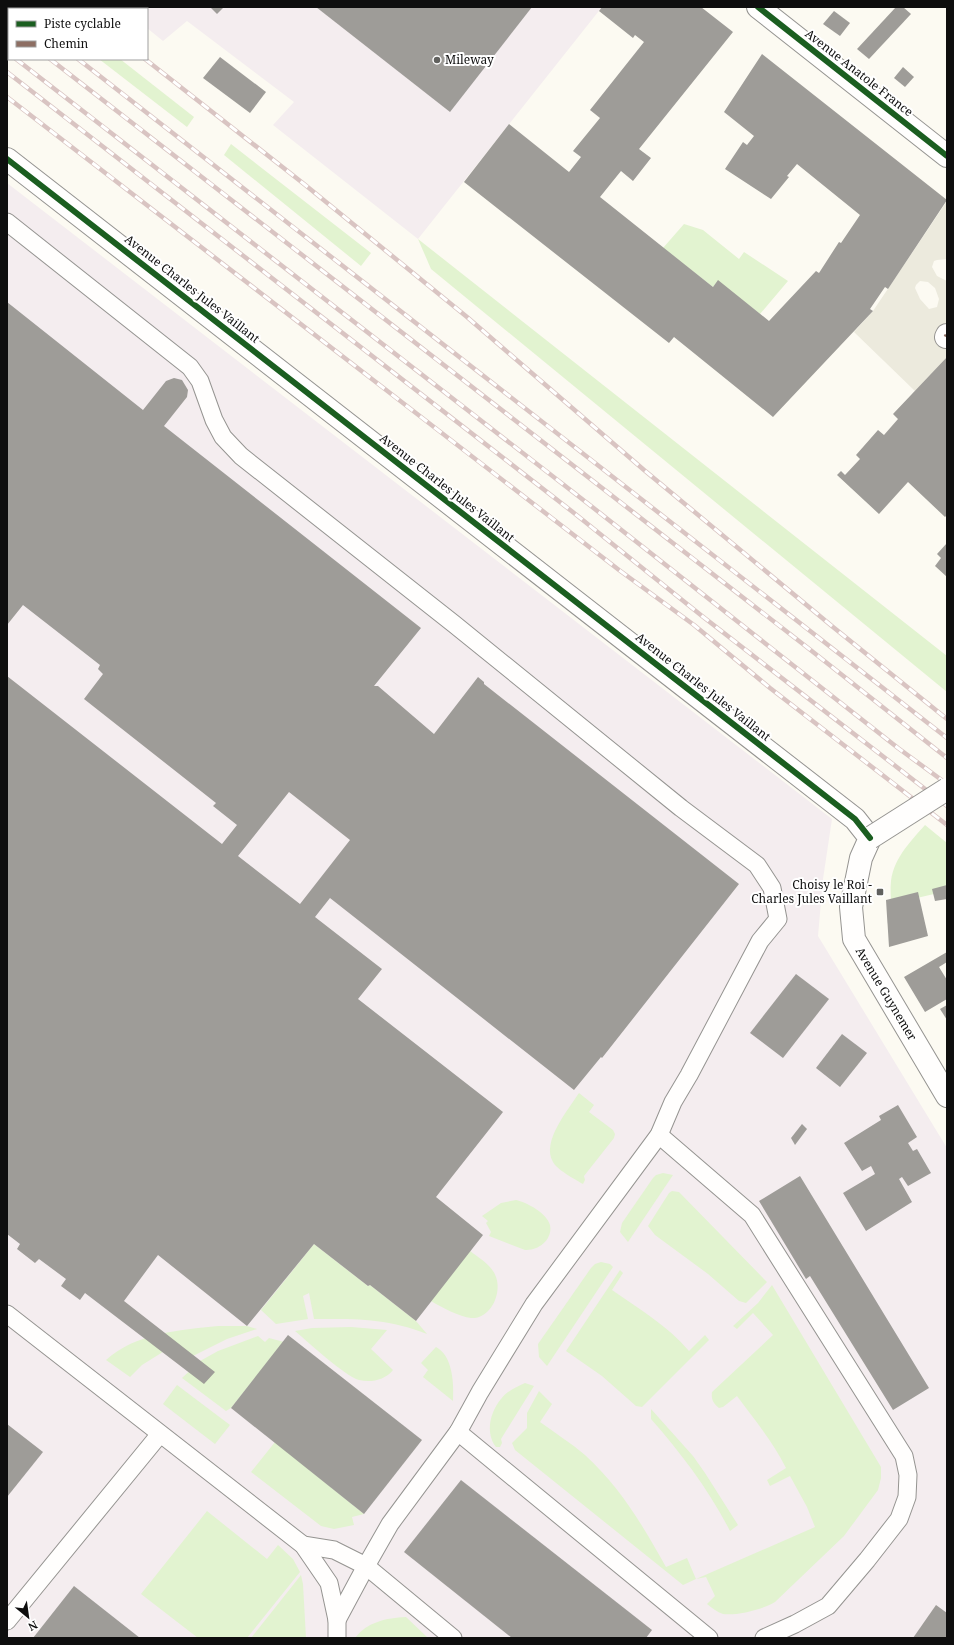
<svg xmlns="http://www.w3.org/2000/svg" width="954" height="1645" font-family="'Noto Serif',serif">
<rect width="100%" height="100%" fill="#fcfaf2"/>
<g fill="#f4edef">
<polygon points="120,7 602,7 418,239 273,125 294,102 187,21 163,41 147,28 147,9 122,9"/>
<polygon points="7,183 832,819 823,879 818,936 947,1148 947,1638 7,1638"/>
</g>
<g fill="#e2f3d0">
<polygon points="99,59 120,59 194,117 187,127"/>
<polygon points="231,144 371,253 361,266 224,155"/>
<polygon points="684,224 703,230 739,259 744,252 788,281 760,314 718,281 713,287 663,248"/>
<polygon points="418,239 947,656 947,692 431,269"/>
<path d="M925,825l22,18v48l-56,13c0,-7 -1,-15 0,-23 3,-23 19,-39 34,-56z"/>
<path d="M579,1093l15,12 -5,7 24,18 2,4 -1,4 -30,38 1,4 -2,4c-7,-4 -27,-15 -30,-22 -12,-20 15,-52 26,-69z"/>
<polygon points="663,1173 673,1175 628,1242 620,1232 622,1223 653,1178 656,1175"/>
<polygon points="672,1191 679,1192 767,1282 746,1303 739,1301 708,1274 655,1235 648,1226 669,1193"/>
<path d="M516,1200c10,2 31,13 34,25 3,14 -11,26 -25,25l-36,-14 2,-4 -5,-9 2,-2 -6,-5 19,-13z"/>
<path d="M314,1244l54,42 2,-1 46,36 11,13c-41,-16 -70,-15 -113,-15l-5,-26 -6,3 5,23 -32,5 -15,-14z"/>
<path d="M470,1251c9,7 22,14 26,26 6,16 -5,42 -25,41 -11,-1 -30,-11 -40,-17z"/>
<polygon points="601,1262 610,1264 613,1267 547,1366 539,1357 538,1344 591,1268 595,1264"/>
<path d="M620,1270l3,3 -11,17c27,19 56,36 77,61l16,-16 4,5 -67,67 -6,-1 -34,-30 -36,-25z"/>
<path d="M772,1285l109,182v11l-3,12 -34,46 -69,66c-11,7 -39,14 -52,12 -6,-2 -11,-6 -16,-10l8,-8 -9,-19 -10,2 -13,6 -168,-135 -3,-7 15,-15v-15l12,-22 13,13 -12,18c15,11 31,21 45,33 36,33 58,71 81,112l21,-9 9,21 119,-52 -8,-20 -17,-31 -20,10 -3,-6 19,-12c-13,-26 -32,-49 -49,-72l-14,11 -4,1c-6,-5 -8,-9 -7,-16l61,-57 -20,-22 -16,16 -4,-3 25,-23z"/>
<path d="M218,1326h29l10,3 -30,10 -40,20 -21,-9 -24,15 -12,12 -24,-17c30,-27 73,-30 112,-34z"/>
<path d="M351,1327l36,3 -16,19 22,21c-8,10 -22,13 -34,10 -14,-4 -51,-38 -64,-49l17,-3z"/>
<polygon points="258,1336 265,1342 269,1338 284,1342 231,1408 226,1411 182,1378 200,1361 218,1351"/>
<path d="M436,1347c17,9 18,37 17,54l-30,-24 5,-7 -7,-7z"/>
<path d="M525,1383l9,3 -33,53 1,4 -2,4h-4c-11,-14 -6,-35 5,-48 5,-7 15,-12 24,-16z"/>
<polygon points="177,1385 230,1425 215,1444 163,1404"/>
<path d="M651,1409l42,47 12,17 33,52 -8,6c-21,-41 -49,-78 -79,-112z"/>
<polygon points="275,1442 364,1514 352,1517 354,1525 334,1529 321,1526 251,1472"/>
<polygon points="207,1511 267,1559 278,1545 293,1559 300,1572 247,1638 198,1638 141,1594"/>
<polygon points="301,1575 303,1584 306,1638 251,1638"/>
<path d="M406,1617l22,21h-73c12,-16 31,-20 51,-21z"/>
</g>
<path fill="#eceadd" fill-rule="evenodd" d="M947,201v58l-10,1 -3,1 -2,6 5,9 10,5v76l-32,34 -61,-59 19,-21zM920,281l8,1 7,6 4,11 -2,8 -8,2 -9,-10 -5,-11 1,-3z"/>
<g fill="#9e9c98" fill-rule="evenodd">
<polygon points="210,7 224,7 217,14"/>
<polygon points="316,7 532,7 450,112"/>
<polygon points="602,7 701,7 733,32 639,149 651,158 633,181 621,171 600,197 713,287 718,280 769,321 816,271 819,273 839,242 841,243 860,215 797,164 787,176 789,177 771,199 725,169 743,142 747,145 754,136 724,112 762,54 947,200 888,289 885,287 870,309 873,311 773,417 674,337 669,343 464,182 509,124 569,172 581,157 573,151 600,118 590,110 644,42 635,35 633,38 599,11"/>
<polygon points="896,7 903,7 911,14 869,59 857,49"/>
<polygon points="834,11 850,23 840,36 823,24"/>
<polygon points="220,57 266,92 250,113 203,78"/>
<polygon points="903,67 914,77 905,87 894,78"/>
<path d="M7,302l136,108 23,-29 8,-3 8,2 6,10 -1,7 -23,29 257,202 -47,58h4l56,48 44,-57 6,5v2l255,200 -137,174 -1,-1 -27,33 -244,-192 -15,19 67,52 -24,30 145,113 -67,85 47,38 -67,86 -46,-36 -2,1 -54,-42 -67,82 -89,-71 -34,46 91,71 -11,12 -119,-91 -5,7 -19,-14 5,-7 -27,-20 -4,4 -18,-14 3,-5 -13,-10v-558l215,168 15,-19 -24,-19 3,-3 -132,-104 19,-25 -5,-5 2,-4 -77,-60 -16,20zM289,792l61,48 -50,64 -62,-48z"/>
<polygon points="947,357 947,515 945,517 908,482 879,514 837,475 841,471 845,475 860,459 856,455 878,430 884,435 898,419 893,414"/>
<polygon points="947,543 947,577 935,566 941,558 937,554"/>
<polygon points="947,885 947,899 935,901 932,889"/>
<polygon points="918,892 928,936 889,947 886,900"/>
<polygon points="947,952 947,962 939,967 947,980 947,999 925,1012 904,977"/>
<polygon points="796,974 829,999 783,1058 750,1033"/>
<polygon points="947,1005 947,1020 940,1009"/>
<polygon points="842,1034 867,1053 840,1087 816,1068"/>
<polygon points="898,1105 917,1137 908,1143 913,1151 917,1149 931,1173 908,1186 902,1177 899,1179 912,1202 866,1231 843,1193 875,1174 871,1166 862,1171 844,1143 881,1120 879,1116"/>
<polygon points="802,1124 807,1129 795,1145 791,1138"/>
<polygon points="800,1176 929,1388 893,1410 810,1276 806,1279 759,1201"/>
<polygon points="288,1335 422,1440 364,1514 231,1408"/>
<polygon points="7,1424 43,1452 7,1497"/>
<polygon points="461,1480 652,1630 646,1638 512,1638 404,1552"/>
<polygon points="74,1586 140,1638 33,1638"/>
<polygon points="936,1605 947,1613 947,1638 913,1638"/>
</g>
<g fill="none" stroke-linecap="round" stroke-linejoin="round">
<defs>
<g id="service">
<polyline points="7,222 190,367 200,381 214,420 223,437 241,456 454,624 681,808 757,865 772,888 778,919 760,941 689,1075 673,1102 659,1135 534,1304 480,1392 458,1432 390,1524 366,1566 337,1620"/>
<polyline points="659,1135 752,1215 904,1456 908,1475 907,1497 899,1519 867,1560 828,1606 795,1624 764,1638"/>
<polyline points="7,1314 303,1545 329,1583 337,1620 337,1638"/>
<polyline points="458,1432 709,1638"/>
<polyline points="303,1545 334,1550 366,1566 453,1638"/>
<polyline points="7,1621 160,1434"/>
</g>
<polyline id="pedestrian" points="946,337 947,335"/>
<g id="minor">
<polyline points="758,7 947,156"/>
<polyline points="7,159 855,819 870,838 861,858 851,907 854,939 947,1096"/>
</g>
</defs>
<use href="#service" stroke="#959491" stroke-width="19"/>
<use href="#pedestrian" stroke="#959491" stroke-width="24"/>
<use href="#minor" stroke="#959491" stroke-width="24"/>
<use href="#service" stroke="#fffefd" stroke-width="17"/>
<use href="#pedestrian" stroke="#fffefd" stroke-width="22"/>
<use href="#minor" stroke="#fffefd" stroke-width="22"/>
<defs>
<g id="rail">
<polyline points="11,7 14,9"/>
<polyline points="79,7 82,9"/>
<polyline points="7,25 9,27"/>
<polyline points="7,52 9,54"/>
<polyline points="16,59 591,506 898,748 947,784"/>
<polyline points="50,59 808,648 947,758"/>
<polyline points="78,59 947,738"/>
<polyline points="145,59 304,184 467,317 644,470 833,627 947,719"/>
<polyline points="7,72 574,513 702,616 947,806"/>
<polyline points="7,97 619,570 694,625 770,688 947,825"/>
</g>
</defs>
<use href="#rail" stroke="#d9c4c2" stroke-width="4.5"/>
<use href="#rail" stroke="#fff" stroke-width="3" stroke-dasharray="9" stroke-linecap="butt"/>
<defs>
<polyline id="minor-bridge" points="870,838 947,789"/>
</defs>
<use href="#minor-bridge" stroke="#959491" stroke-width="24" stroke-linecap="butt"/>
<use href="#minor-bridge" stroke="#fffefd" stroke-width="22"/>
<polyline stroke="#8d6e63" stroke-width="5" stroke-dasharray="10 5" stroke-linecap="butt" points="946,337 947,335"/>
<defs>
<g id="cycleway">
<polyline points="758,7 947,156"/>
<polyline points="7,159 855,819 870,838"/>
</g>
</defs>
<use href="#cycleway" stroke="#fff" stroke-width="8"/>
<use href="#cycleway" stroke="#1b5e20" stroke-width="6"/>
</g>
<g fill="#61615e" stroke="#fff" stroke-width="1.5">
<circle cx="437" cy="60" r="4"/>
<rect x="876" y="888" width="8" height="8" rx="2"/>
</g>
<g text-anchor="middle" stroke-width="4" stroke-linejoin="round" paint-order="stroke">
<g font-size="12" fill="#0e0e0e" stroke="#fff" text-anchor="start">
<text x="445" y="64">Mileway</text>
<text x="872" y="889" text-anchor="end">Choisy le Roi -<tspan x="872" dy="14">Charles Jules Vaillant</tspan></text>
</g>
<g font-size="12" fill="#0e0e0e" stroke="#fff">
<text transform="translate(859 73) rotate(38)" y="4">Avenue Anatole France</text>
<text transform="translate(192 289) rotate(38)" y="4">Avenue Charles Jules Vaillant</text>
<text transform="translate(447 488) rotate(38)" y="4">Avenue Charles Jules Vaillant</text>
<text transform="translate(703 687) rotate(38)" y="4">Avenue Charles Jules Vaillant</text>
<text transform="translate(886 994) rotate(59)" y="4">Avenue Guynemer</text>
</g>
</g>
<rect width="954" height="1645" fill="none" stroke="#0e0e0e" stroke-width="16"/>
<rect x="8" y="8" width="140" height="52" fill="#ffffff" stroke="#9f9f9f"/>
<rect x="16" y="21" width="20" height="6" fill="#1b5e20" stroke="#9f9f9f"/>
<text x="44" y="28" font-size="12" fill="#0e0e0e">Piste cyclable</text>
<rect x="16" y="41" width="20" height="6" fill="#8d6e63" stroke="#9f9f9f"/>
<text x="44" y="48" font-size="12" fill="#0e0e0e">Chemin</text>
<g transform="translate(28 1617) rotate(151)" stroke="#ffffff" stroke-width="3" paint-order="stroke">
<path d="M0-3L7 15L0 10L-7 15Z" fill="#0e0e0e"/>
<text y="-6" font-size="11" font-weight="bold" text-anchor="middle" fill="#0e0e0e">N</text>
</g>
</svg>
